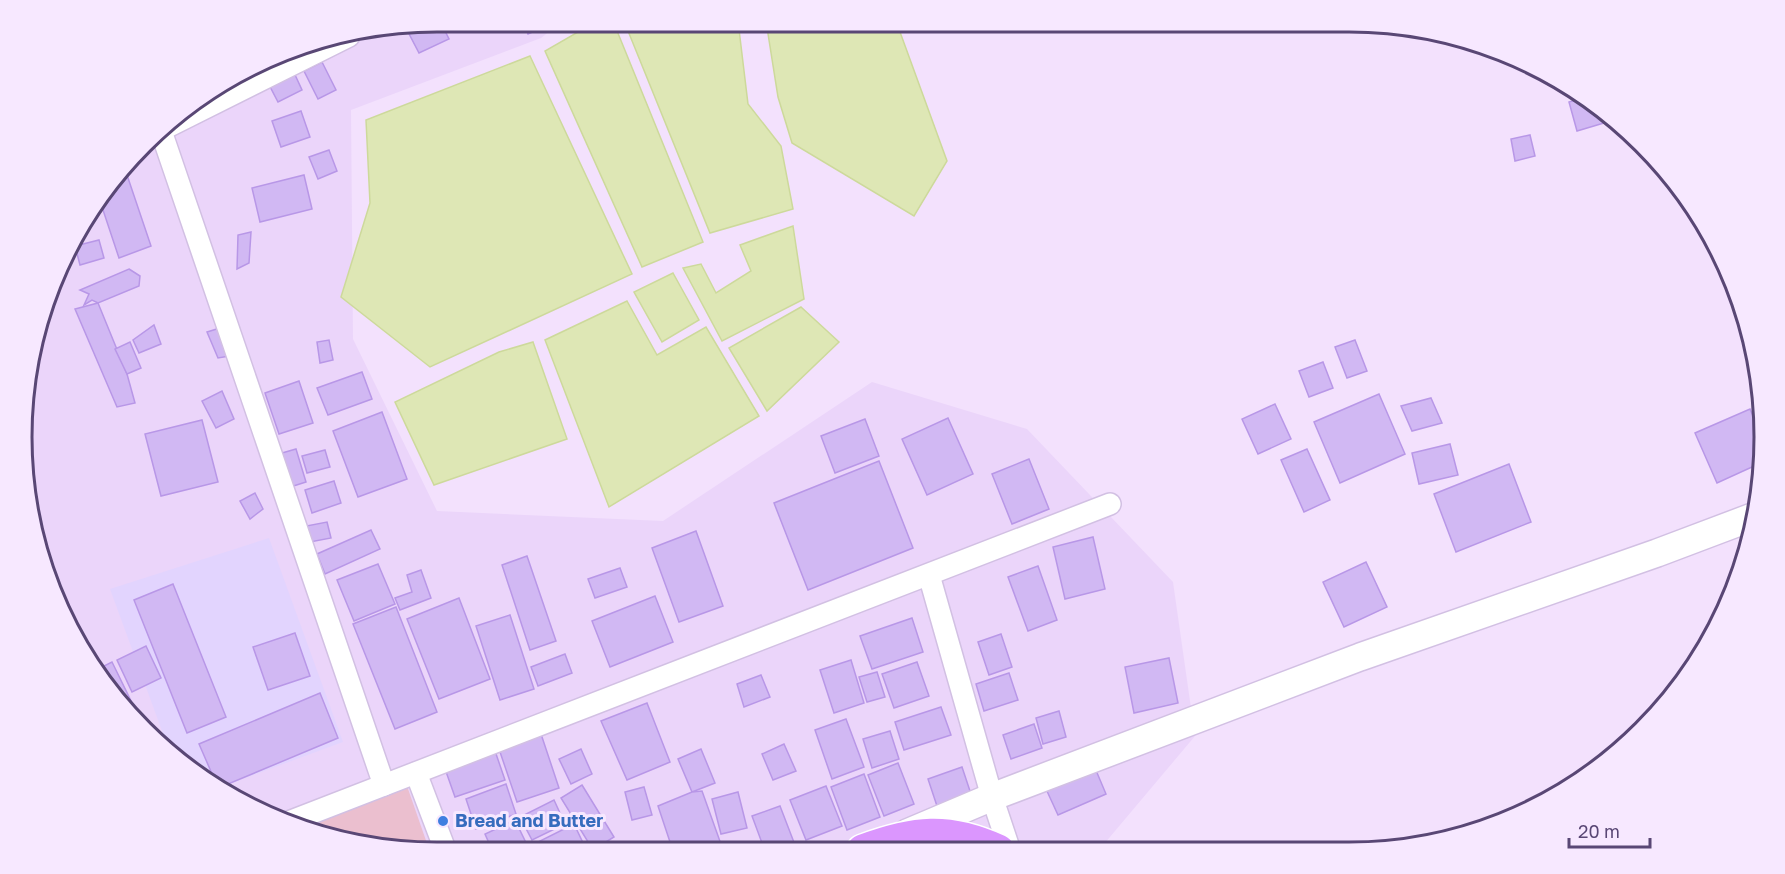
<svg xmlns="http://www.w3.org/2000/svg" width="1785" height="874" font-family="'Golos Text',sans-serif">
<rect width="100%" height="100%" fill="#f3e1fd"/>
<polygon fill="#ebd5fa" points="437,21 563,21 541,38 351,110 353,339 437,511 663,521 872,382 1027,429 1173,582 1195,736 1099,850 410,852 330,839 253,810 143,731 64,621 25,491 29,356 53,277 91,206 183,107 303,43"/>
<polygon fill="#e2d4fe" points="269,538 343,742 221,787 169,750 110,589"/>
<path fill="#ebbfcf" d="M407,786l23,66c-45,0 -92,-10 -134,-26z"/>
<g fill="#dee7b5" stroke="#cdd99b" stroke-width="1.5">
<polygon points="597,21 613,21 703,242 642,267 545,51"/>
<polygon points="624,21 738,21 748,104 781,146 793,209 710,233"/>
<polygon points="766,21 896,21 947,161 914,216 792,143 778,97"/>
<polygon points="530,56 632,274 430,367 341,297 370,203 366,120"/>
<polygon points="793,226 804,299 722,341 683,268 701,264 716,293 751,271 740,245"/>
<polygon points="673,273 699,320 662,342 634,292"/>
<polygon points="627,301 657,355 706,327 759,416 609,507 545,340"/>
<polygon points="801,307 839,342 767,411 729,348"/>
<polygon points="533,342 567,439 434,485 395,402 499,352"/>
</g>
<g fill="#d1b8f3" stroke="#b897e7" stroke-width="1.5">
<polygon points="440,21 449,39 419,53 405,26"/>
<polygon points="523,21 558,21 528,34"/>
<polygon points="322,62 336,90 318,99 304,71"/>
<polygon points="290,64 302,90 278,102 265,77"/>
<polygon points="1586,97 1599,105 1604,123 1577,131 1569,102"/>
<polygon points="301,111 310,137 281,147 272,121"/>
<polygon points="1530,135 1535,156 1515,161 1511,139"/>
<polygon points="329,150 337,171 318,179 309,157"/>
<polygon points="126,172 151,246 119,258 99,198 122,173"/>
<polygon points="304,175 312,209 260,222 252,188"/>
<polygon points="251,232 249,263 237,269 238,235"/>
<polygon points="99,240 104,258 80,265 75,246"/>
<polygon points="129,269 140,276 139,286 98,303 92,300 84,305 89,294 80,290"/>
<polygon points="98,303 127,374 135,403 117,407 75,309"/>
<polygon points="154,325 161,344 139,353 133,340"/>
<polygon points="220,328 230,356 218,358 207,332"/>
<polygon points="329,340 333,360 320,363 317,342"/>
<polygon points="1355,340 1367,371 1347,378 1335,347"/>
<polygon points="130,342 141,368 127,374 115,349"/>
<polygon points="1323,362 1333,388 1309,397 1299,371"/>
<polygon points="362,372 372,399 328,415 317,388"/>
<polygon points="299,381 313,423 279,434 265,393"/>
<polygon points="222,391 234,419 216,428 202,401"/>
<polygon points="1379,394 1405,454 1340,483 1314,422"/>
<polygon points="1431,398 1442,423 1412,431 1401,406"/>
<polygon points="1275,404 1291,439 1258,454 1242,419"/>
<polygon points="1750,409 1762,438 1763,462 1717,483 1695,433"/>
<polygon points="382,412 407,479 358,497 333,431"/>
<polygon points="948,418 973,474 927,495 902,439"/>
<polygon points="865,419 879,456 835,473 821,436"/>
<polygon points="202,420 218,482 161,496 145,434"/>
<polygon points="1450,444 1458,475 1419,484 1412,453"/>
<polygon points="296,449 306,482 284,489 275,455"/>
<polygon points="1307,449 1330,500 1304,512 1281,460"/>
<polygon points="325,450 330,467 307,473 302,456"/>
<polygon points="1029,459 1049,509 1012,524 992,474"/>
<polygon points="879,461 913,548 808,590 774,503"/>
<polygon points="1509,464 1531,522 1456,552 1434,494"/>
<polygon points="334,481 341,503 312,513 305,490"/>
<polygon points="25,488 36,517 33,519 25,491"/>
<polygon points="255,493 263,509 250,519 240,501"/>
<polygon points="327,522 331,538 305,543 301,527"/>
<polygon points="371,530 380,549 325,574 317,554"/>
<polygon points="696,531 723,606 679,622 652,548"/>
<polygon points="1093,537 1105,589 1065,599 1053,547"/>
<polygon points="527,556 556,641 530,650 502,565"/>
<polygon points="1366,562 1387,607 1344,627 1323,582"/>
<polygon points="378,564 395,604 354,621 337,580"/>
<polygon points="1038,566 1057,620 1028,631 1008,577"/>
<polygon points="620,568 627,587 595,598 588,579"/>
<polygon points="421,570 431,598 400,610 395,598 412,592 407,575"/>
<polygon points="173,584 226,717 187,733 134,600"/>
<polygon points="655,596 673,642 610,667 592,621"/>
<polygon points="459,598 490,679 439,699 407,619"/>
<polygon points="396,607 437,712 395,729 353,624"/>
<polygon points="510,615 534,689 500,700 476,626"/>
<polygon points="912,618 923,652 872,669 860,636"/>
<polygon points="295,633 310,676 268,690 253,647"/>
<polygon points="1001,634 1012,667 989,675 978,642"/>
<polygon points="146,646 161,678 132,692 117,660"/>
<polygon points="565,654 572,673 538,686 531,667"/>
<polygon points="1169,658 1178,703 1134,713 1125,667"/>
<polygon points="851,660 864,703 834,713 820,670"/>
<polygon points="112,662 133,705 127,708 98,669"/>
<polygon points="917,662 929,696 894,708 882,674"/>
<polygon points="877,672 885,697 867,702 859,677"/>
<polygon points="1009,673 1018,700 984,711 976,684"/>
<polygon points="761,675 770,697 744,707 737,684"/>
<polygon points="320,693 338,738 221,787 216,783 199,744"/>
<polygon points="647,703 670,762 627,780 601,721"/>
<polygon points="941,707 951,735 904,750 895,722"/>
<polygon points="1059,711 1066,737 1043,744 1036,718"/>
<polygon points="846,719 864,767 832,779 815,730"/>
<polygon points="1034,724 1042,748 1011,759 1003,735"/>
<polygon points="540,731 559,788 517,802 498,746"/>
<polygon points="890,731 899,759 872,768 863,739"/>
<polygon points="784,744 796,771 773,780 762,754"/>
<polygon points="494,748 505,780 455,797 444,766"/>
<polygon points="581,749 592,774 571,784 559,759"/>
<polygon points="701,749 715,783 692,792 678,759"/>
<polygon points="898,763 914,804 884,816 868,775"/>
<polygon points="962,767 972,797 938,809 928,779"/>
<polygon points="1095,768 1106,794 1058,815 1046,789"/>
<polygon points="864,774 880,817 847,830 831,787"/>
<polygon points="506,784 516,814 476,829 466,799"/>
<polygon points="582,785 614,837 593,850 561,798"/>
<polygon points="826,786 842,826 806,840 790,800"/>
<polygon points="644,787 652,815 632,820 625,792"/>
<polygon points="702,791 722,847 710,851 673,851 658,806 692,792"/>
<polygon points="738,792 747,828 721,834 712,799"/>
<polygon points="554,800 565,824 532,840 520,817"/>
<polygon points="780,806 795,845 778,851 765,851 752,816"/>
<polygon points="515,820 528,847 517,852 493,852 485,834"/>
<polygon points="574,824 585,847 576,852 539,852 534,844"/>
</g>
<g fill="none" stroke-linecap="round" stroke-linejoin="round">
<defs>
<g id="minor">
<polyline points="163,129 349,36"/>
<polyline points="161,131 384,785"/>
<polyline points="929,575 992,797 1010,851"/>
<polyline points="416,773 446,852"/>
<polyline points="286,823 1110,504"/>
</g>
<polyline id="tertiary" points="907,833 992,797 1360,657 1657,553 1755,516"/>
<path id="primary" d="M863,851c51,-19 85,-23 135,0"/>
</defs>
<use href="#minor" stroke="#d2c0e3" stroke-width="24"/>
<use href="#tertiary" stroke="#d2c0e3" stroke-width="30"/>
<use href="#primary" stroke="#fff" stroke-width="36"/>
<use href="#minor" stroke="#fff" stroke-width="21"/>
<use href="#tertiary" stroke="#fff" stroke-width="27"/>
<use href="#primary" stroke="#db96fe" stroke-width="33"/>
</g>
<circle fill="#3f7fe0" stroke="#f7e8ff" stroke-width="2" cx="443" cy="821" r="6"/>
<g text-anchor="middle" stroke-width="6" stroke-linejoin="round" paint-order="stroke">
<g font-size="18" font-weight="bold" fill="#366cbe" stroke="#f7e8ff" text-anchor="start">
<text x="455" y="827">Bread and Butter</text>
</g>
</g>
<path d="M0 0H1785V874H0ZM437 32H1349A405 405 0 0 1 1754 437V437A405 405 0 0 1 1349 842H437A405 405 0 0 1 32 437V437A405 405 0 0 1 437 32Z" fill="#f7e8ff" fill-rule="evenodd"/>
<path fill="none" stroke="#594775" stroke-width="3" d="M437 32H1349A405 405 0 0 1 1754 437V437A405 405 0 0 1 1349 842H437A405 405 0 0 1 32 437V437A405 405 0 0 1 437 32Z"/>
<path d="M1569 838v9h81v-9" fill="none" stroke="#594775" stroke-width="3"/>
<text x="1578" y="838" font-size="18" fill="#594775" stroke="#f7e8ff" stroke-width="4.5" paint-order="stroke">20 m</text>
</svg>
